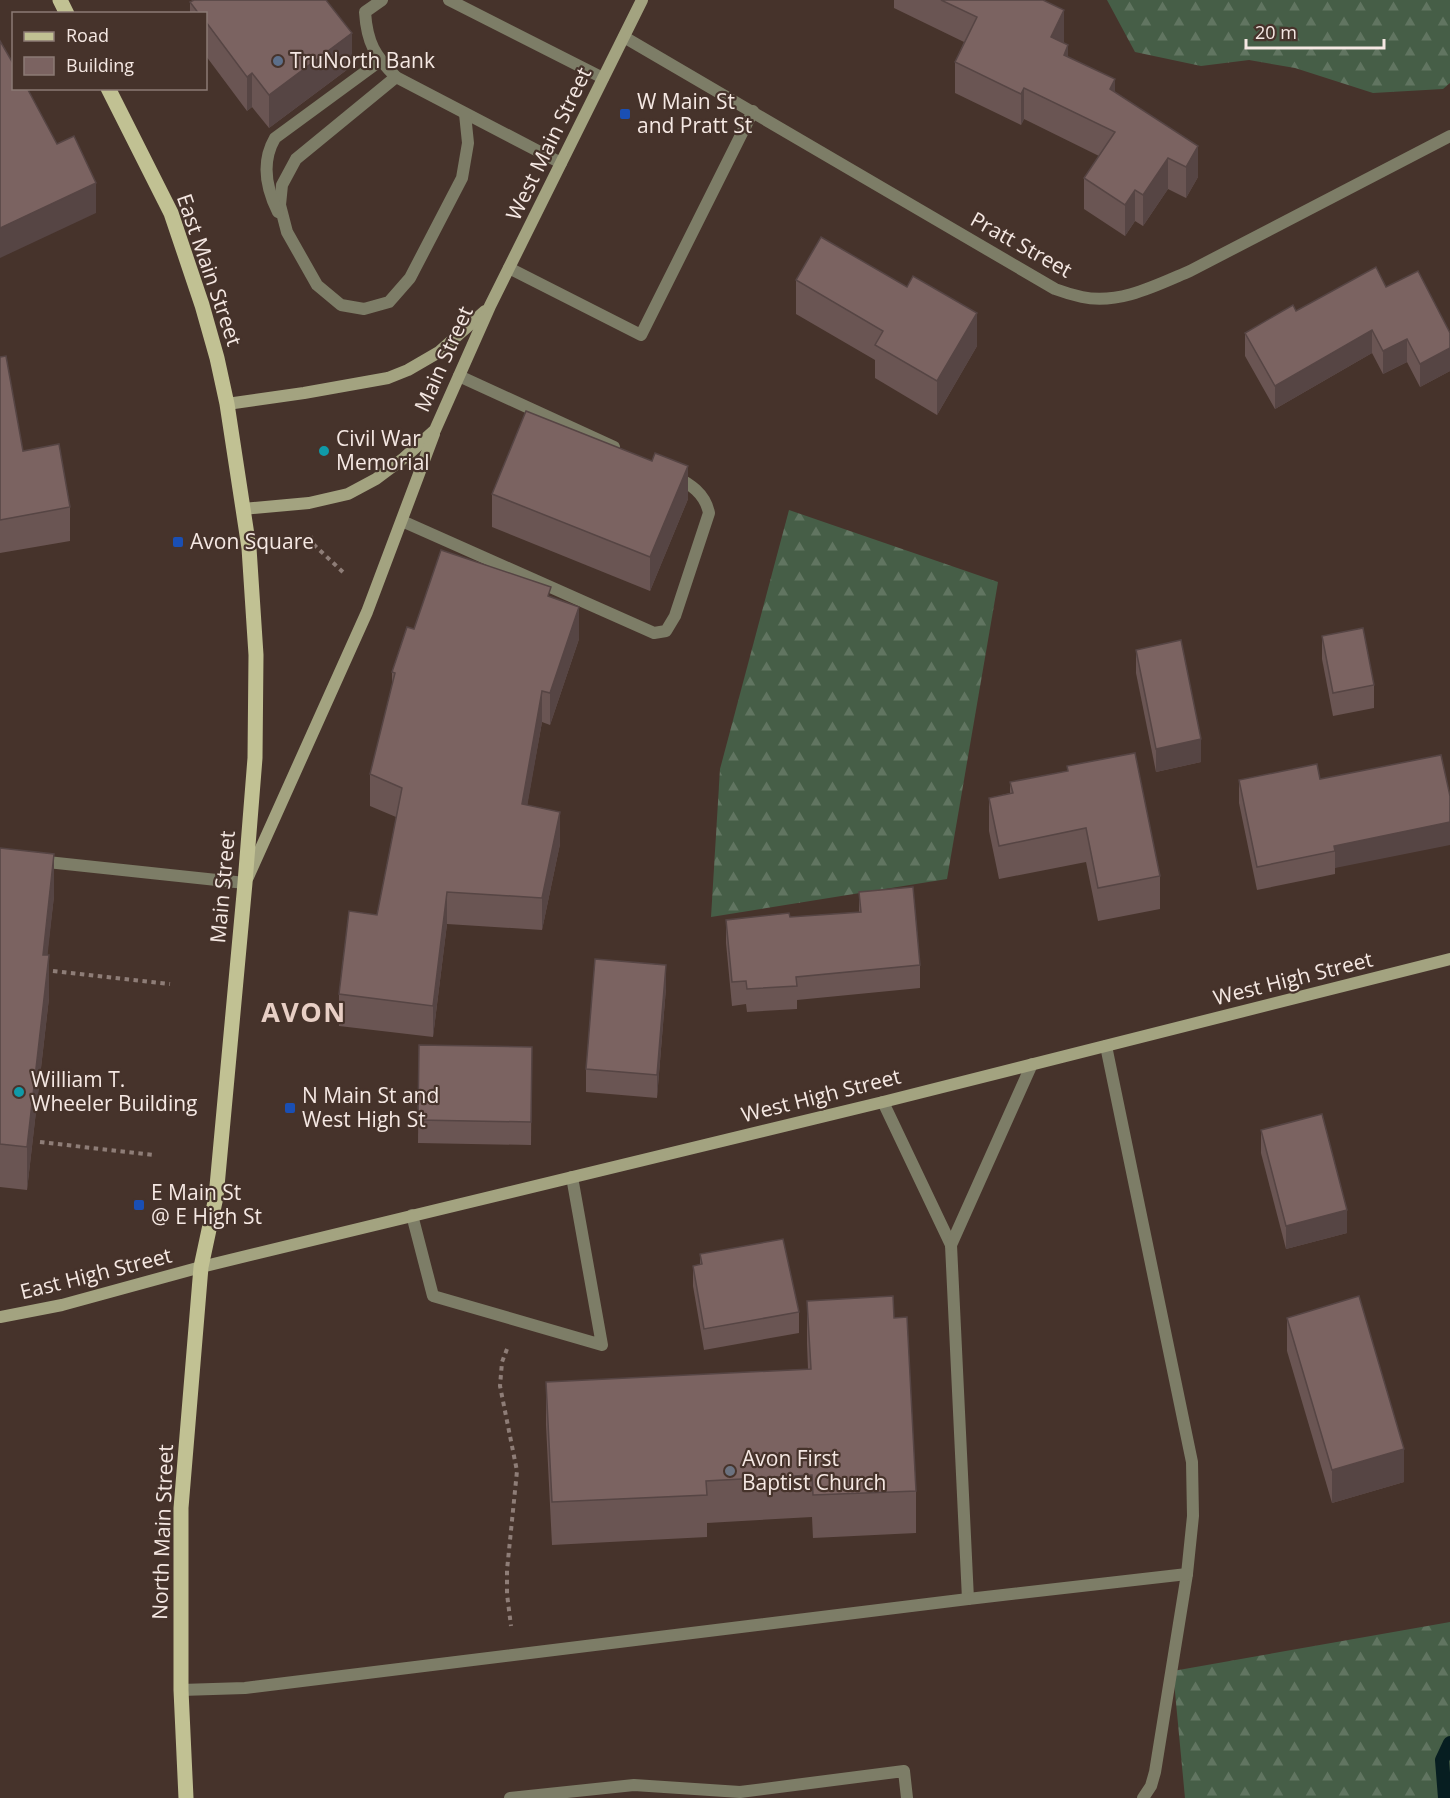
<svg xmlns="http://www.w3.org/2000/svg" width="1450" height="1798" font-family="'Open Sans',sans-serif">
<defs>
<pattern id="forest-firs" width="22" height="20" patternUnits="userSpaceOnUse" patternTransform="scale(1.5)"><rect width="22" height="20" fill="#465e47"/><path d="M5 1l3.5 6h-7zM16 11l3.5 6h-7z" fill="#617561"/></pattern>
</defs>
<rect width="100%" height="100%" fill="#46332b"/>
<g fill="url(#forest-firs)">
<polygon points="1107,0 1450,0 1450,83 1443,89 1373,93 1295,68 1249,60 1201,66 1135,52"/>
<polygon points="789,510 998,582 947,879 711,917 720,769"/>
<polygon points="1450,1622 1450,1798 1185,1798 1173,1671"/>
</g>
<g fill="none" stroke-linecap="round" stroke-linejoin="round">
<polyline stroke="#071e21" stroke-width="14" points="1445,1798 1442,1760 1450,1743"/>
<g stroke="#8e7d77" stroke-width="4" stroke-dasharray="4.5 4.5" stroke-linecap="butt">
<polyline points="311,536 312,543 346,575"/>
<polyline points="304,543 312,543"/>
<polyline points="53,971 170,984"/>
<polyline points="40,1142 153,1155"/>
<polyline points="507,1349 502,1362 500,1386 517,1471 507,1570 507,1594 511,1626"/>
</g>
<g stroke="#7d7d67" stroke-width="12">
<path d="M382,0l-17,12c2,31 10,44 31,65l165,86"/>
<polyline points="449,0 603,78"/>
<polyline points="396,77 296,159 282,185 280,205 287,232 317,285 341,305 364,309 389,302 410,278 462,178 468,143 465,114"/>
<path d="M278,212c-12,-24 -17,-50 -3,-74l105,-77"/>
<polyline points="509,268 641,335 753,111"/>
<polyline points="459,376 614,447"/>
<path d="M402,521l252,112 12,-2 9,-15 34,-103c-4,-20 -19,-29 -36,-38"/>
<polyline points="38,861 245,883"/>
<polyline points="1106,1046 1192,1462 1193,1516 1187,1574 1155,1772 1151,1786 1143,1798"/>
<polyline points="883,1102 951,1245 968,1599"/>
<polyline points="412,1215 433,1296 602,1345 572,1177"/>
<polyline points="951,1245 1032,1064"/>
<polyline points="181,1690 245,1688 968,1599 1187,1574"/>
<polyline points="510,1798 634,1785 740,1792 904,1771 907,1798"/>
</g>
<path stroke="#7d7d67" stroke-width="12" d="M624,37l431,252c8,3 18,6 27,8 37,8 75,-12 108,-26l260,-135"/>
<g stroke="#a3a380" stroke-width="12">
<polyline points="227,404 304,393 388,378 408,370 439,352 485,311"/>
<polyline points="243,509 309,503 348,494 376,479 404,458 435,430 490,306 642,0"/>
<polyline points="248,877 367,612 434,434"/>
<polyline points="0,1317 62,1305 201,1267 883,1102 1450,959"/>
</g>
<g stroke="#c1c193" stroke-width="15">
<polyline points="60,0 67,14"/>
<polyline points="108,88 171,213 202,305 217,358 227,404 249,548 256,655 255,758 245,883 216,1197 201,1267 181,1508 181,1690 186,1798"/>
</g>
</g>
<g fill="#6a5553">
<polygon points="894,0 1043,0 1064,41 1063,43 1068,57 1115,92 1198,177 1186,198 1168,189 1143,226 1135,221 1125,236 1084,209 1084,178 1099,156 1024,119 1021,125 955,93 955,62 964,42 894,8"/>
<polygon points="190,2 352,66 269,128 252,107 247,111 206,56 206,14 190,14"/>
<polygon points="796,280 977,346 937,415 875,378 875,360 796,314"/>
<polygon points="1386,287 1450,333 1450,371 1420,387 1407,362 1383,374 1372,353 1275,409 1245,356 1245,333 1296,311"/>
<polygon points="0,357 23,451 70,507 70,541 0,553"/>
<polygon points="492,494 688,499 650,591 492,527"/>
<polygon points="551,597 579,639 550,725 542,722 527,805 560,844 542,930 447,924 433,1037 339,1026 339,994 377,915 396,817 370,806 370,774 392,687 392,672 414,629"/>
<polygon points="1322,636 1374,685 1374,708 1333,716 1322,659"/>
<polygon points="1136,650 1201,762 1156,772 1136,673"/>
<polygon points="1067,766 1160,876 1160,909 1098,921 1086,862 999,879 989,831 989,798 1010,793 1010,782 1067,771"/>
<polygon points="1320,779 1450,796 1335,868 1335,874 1257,890 1239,803 1239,780"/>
<polygon points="0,848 54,896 47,955 49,998 27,1190 0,1187"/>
<polygon points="859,892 920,965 920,988 797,1000 797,1009 747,1012 746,1004 732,1006 726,943 726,920 790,917 859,912"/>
<polygon points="666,988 657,1098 586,1092 586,1069"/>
<polygon points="419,1045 532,1047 531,1145 418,1143"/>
<polygon points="1261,1130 1347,1233 1286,1249 1261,1153"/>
<polygon points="700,1254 799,1312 799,1333 704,1350 693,1286 693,1266 700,1264"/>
<polygon points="807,1301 894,1318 916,1491 916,1533 813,1538 812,1517 707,1523 707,1537 552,1545 546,1425 546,1382 808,1369 807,1344"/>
<polygon points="1287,1318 1404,1482 1332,1503 1287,1351"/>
</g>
<g fill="#564544">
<polygon points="1064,10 1064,41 1051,68 1051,37"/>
<polygon points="352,33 352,66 269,128 269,95"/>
<polygon points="1068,45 1068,76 1064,55"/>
<polygon points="252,73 252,107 247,111 247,77"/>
<polygon points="1115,79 1115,110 1110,89"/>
<polygon points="1024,88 1024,119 1021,125 1021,94"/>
<polygon points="1198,146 1198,177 1186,198 1186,167"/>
<polygon points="1168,158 1168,189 1143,226 1143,195"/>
<polygon points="96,183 96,213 0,258 0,228"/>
<polygon points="1135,190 1135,221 1125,236 1125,205"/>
<polygon points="977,313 977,346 937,415 937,381"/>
<polygon points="1372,330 1372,353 1275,409 1275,386"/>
<polygon points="1407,339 1407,362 1383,374 1383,351"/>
<polygon points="1450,348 1450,371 1420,387 1420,364"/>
<polygon points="688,466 688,499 650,591 650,557"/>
<polygon points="579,607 579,639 550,725 550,693"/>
<polygon points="542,691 542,722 522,836 522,804"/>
<polygon points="1201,739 1201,762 1156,772 1156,749"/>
<polygon points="560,812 560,844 542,930 542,898"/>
<polygon points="1450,822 1450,845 1335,868 1335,851 1334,846"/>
<polygon points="54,854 54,896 43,997 43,955"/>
<polygon points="447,892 447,924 433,1037 433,1006"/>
<polygon points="49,955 49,998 27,1190 27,1147"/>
<polygon points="666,965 666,988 657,1098 657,1075"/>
<polygon points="1347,1210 1347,1233 1286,1249 1286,1226"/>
<polygon points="1404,1449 1404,1482 1332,1503 1332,1470"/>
</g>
<g fill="#7b6361" stroke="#564544" stroke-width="1.5">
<polygon points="194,0 326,0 352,33 269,95 252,73 247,77 206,22 206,14 199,14 190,2"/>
<polygon points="941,0 1043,0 1064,10 1051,37 1068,45 1064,55 1115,79 1110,89 1198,146 1186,167 1168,158 1143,195 1135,190 1125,205 1084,178 1115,132 1024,88 1021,94 955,62 977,17"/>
<polygon points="0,41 14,65 14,88 27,88 57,144 74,136 96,183 0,228"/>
<polygon points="821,237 907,287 913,276 977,313 937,381 875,345 883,331 796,280"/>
<polygon points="1376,267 1386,287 1418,271 1450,333 1450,348 1420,364 1407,339 1383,351 1372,330 1275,386 1245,333 1293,305 1296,311"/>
<polygon points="6,356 23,451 59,444 70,507 0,520 0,357"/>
<polygon points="526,411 652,461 655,453 688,466 650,557 492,494"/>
<polygon points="441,550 551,587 548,596 579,607 550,693 542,691 522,804 560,812 542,898 447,892 433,1006 339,994 349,911 377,915 402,788 370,774 395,673 392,672 407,627 414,629"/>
<polygon points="1363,628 1374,685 1333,693 1322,636"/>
<polygon points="1181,640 1201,739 1156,749 1136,650"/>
<polygon points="1135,753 1160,876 1098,888 1086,828 999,846 989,798 1013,793 1010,782 1068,771 1067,766"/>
<polygon points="1441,755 1450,796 1450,822 1334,846 1335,851 1257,867 1239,780 1317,764 1320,779"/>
<polygon points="0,848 54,854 43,955 49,955 27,1147 0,1144"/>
<polygon points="913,887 920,965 796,977 797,986 747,989 746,981 732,982 726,920 789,913 790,917 861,912 859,892"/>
<polygon points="595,959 666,965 657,1075 586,1069"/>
<polygon points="419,1045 532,1047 531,1122 418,1120"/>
<polygon points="1322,1114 1347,1210 1286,1226 1261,1130"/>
<polygon points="783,1239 799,1312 704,1329 693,1266 702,1264 700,1254"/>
<polygon points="893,1296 894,1318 907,1317 916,1491 813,1495 812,1475 706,1481 707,1495 552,1502 546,1382 811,1369 807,1301"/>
<polygon points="1359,1296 1404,1449 1332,1470 1287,1318"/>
</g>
<circle fill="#5c6f8a" stroke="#46332b" stroke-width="2" cx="278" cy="61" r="6"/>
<g fill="#1a4fb4" stroke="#46332b" stroke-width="2">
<rect x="619" y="108" width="12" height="12" rx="3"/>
<rect x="172" y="536" width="12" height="12" rx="3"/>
<rect x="284" y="1102" width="12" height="12" rx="3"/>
<rect x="133" y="1199" width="12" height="12" rx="3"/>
</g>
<g fill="#0f9aa8" stroke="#46332b" stroke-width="2">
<circle cx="324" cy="451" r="6"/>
<circle cx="19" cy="1092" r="6"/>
</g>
<circle fill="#6b7280" stroke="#46332b" stroke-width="2" cx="730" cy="1471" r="6"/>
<g text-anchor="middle" stroke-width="4.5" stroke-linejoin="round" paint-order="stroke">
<g font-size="21" fill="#f5e8e3" stroke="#46332b" text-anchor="start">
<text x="290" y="68">TruNorth Bank</text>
<text x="637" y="109">W Main St<tspan x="637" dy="24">and Pratt St</tspan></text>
<text x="336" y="446">Civil War<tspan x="336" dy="24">Memorial</tspan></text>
<text x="190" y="549">Avon Square</text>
<text x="31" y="1087">William T.<tspan x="31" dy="24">Wheeler Building</tspan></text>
<text x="302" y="1103">N Main St and<tspan x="302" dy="24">West High St</tspan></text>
<text x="151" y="1200">E Main St<tspan x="151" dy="24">@ E High St</tspan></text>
<text x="742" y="1466">Avon First<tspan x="742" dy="24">Baptist Church</tspan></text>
</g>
<g font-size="21" fill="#f5e8e3" stroke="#46332b">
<text transform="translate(549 144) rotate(-64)" y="7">West Main Street</text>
<text transform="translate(1021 245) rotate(29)" y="7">Pratt Street</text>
<text transform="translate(209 270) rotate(71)" y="7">East Main Street</text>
<text transform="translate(444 359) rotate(-66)" y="7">Main Street</text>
<text transform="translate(223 887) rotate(-85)" y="7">Main Street</text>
<text transform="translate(1293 979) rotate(-14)" y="7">West High Street</text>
<text transform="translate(821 1096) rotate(-14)" y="7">West High Street</text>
<text transform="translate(96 1274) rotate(-14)" y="7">East High Street</text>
<text transform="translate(163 1532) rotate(-88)" y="7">North Main Street</text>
</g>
<g font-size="27" font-weight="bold" letter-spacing="1.5" fill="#e8cfc5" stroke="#46332b">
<text x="304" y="1022">AVON</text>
</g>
</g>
<rect x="12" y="12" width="195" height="78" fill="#46332b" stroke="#8c7b75" stroke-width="1.5"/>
<rect x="24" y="32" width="30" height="9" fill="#c1c193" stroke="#8c7b75" stroke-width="1.5"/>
<text x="66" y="42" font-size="18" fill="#f5e8e3">Road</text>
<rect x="24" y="57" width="30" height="18" fill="#7b6361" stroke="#8c7b75" stroke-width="1.5"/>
<text x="66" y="72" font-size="18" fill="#f5e8e3">Building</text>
<path d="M1246 39v9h138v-9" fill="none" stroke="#f5e8e3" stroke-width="3"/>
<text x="1255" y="39" font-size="18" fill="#f5e8e3" stroke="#46332b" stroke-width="4.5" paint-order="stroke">20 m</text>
</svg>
